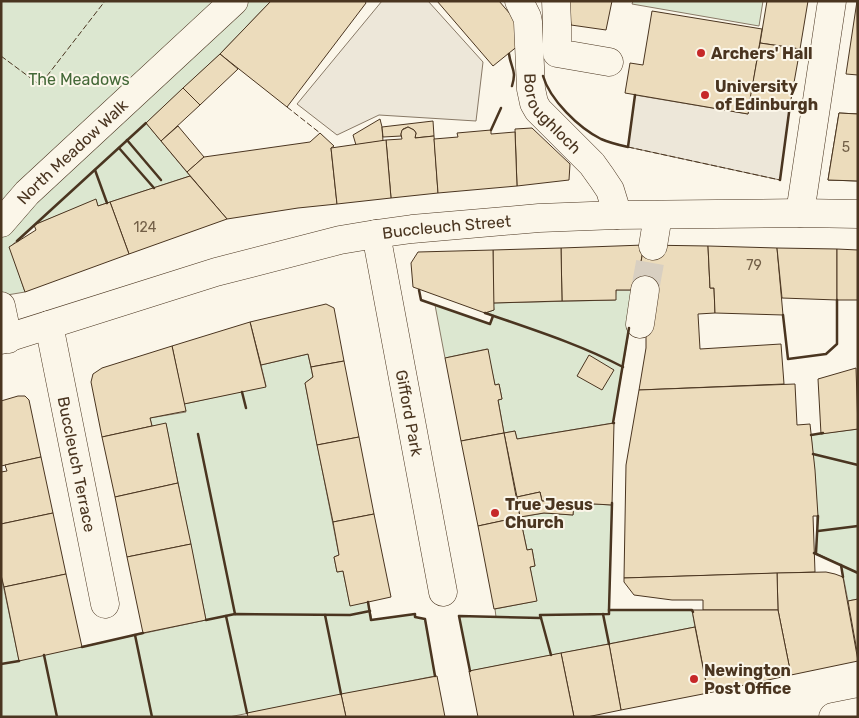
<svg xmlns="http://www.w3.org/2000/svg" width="859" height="718" font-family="Rubik,sans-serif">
<rect width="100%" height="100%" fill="#fbf6e9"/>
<g fill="#dce7d0" stroke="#887966">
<polygon points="1,1 271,1 220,54 146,123 190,176 98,206 96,200 34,225 10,247 25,292 1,296"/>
<polygon points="633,1 763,1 759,26 632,4"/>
<polygon points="616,290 636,290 613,423 517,439 515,431 504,433 498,400 502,399 499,384 495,385 487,349 445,358 435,305 490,324 493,316 485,313 494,310 493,303 615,300"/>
<polygon points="308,354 313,377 305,383 339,555 334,557 337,572 343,571 350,605 368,602 372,620 415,614 416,617 425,619 435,676 229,717 1,717 1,575 19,660 206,620 166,424 152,426 150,418 186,412 184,404 266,386 261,365"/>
<path d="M858,429v170l-10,2 -7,-36 -25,-12c3,-40 -1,-78 -5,-118z"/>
<polygon points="574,503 612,505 609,610 692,610 695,627 470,671 459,616 496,617 495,609 536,601 530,567 535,566 532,549 527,550 520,517 544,513 573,515"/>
</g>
<g fill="#ede7d9" stroke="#887966">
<polygon points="382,1 428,1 483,62 476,121 379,115 337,135 297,104"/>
<polygon points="635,95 748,114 750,99 790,105 780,180 628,147"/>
</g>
<g fill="#ecdcbc" stroke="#4a3520">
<polygon points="271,1 365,1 366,3 287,107 220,54"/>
<polygon points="437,1 499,1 517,22 519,45 493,66"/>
<polygon points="568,1 612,1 606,30 571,25"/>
<polygon points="767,1 808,1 800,49 760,43"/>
<polygon points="857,1 858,75 846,74"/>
<polygon points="652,11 762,29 748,114 625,93 630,63 643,65"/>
<polygon points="760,43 800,49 790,105 750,99"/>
<polygon points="220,54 238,69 200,105 183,88"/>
<polygon points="183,88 200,105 161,141 146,123"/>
<polygon points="839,113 858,114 858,181 828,180"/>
<polygon points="839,113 858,114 858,181 828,180"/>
<polygon points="380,119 382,127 383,141 356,145 353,135"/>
<polygon points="433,121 434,136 415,138 416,133 414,130 408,127 403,129 401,134 401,136 383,137 382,127"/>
<polygon points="178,126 204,157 187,172 161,141"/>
<polygon points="408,127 414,130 416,133 415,138 434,136 438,193 391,198 386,140 402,139 401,134 402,130"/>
<polygon points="532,128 570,164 569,180 517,186 515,129"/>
<polygon points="491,130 491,134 515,132 517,186 438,193 434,139 458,137 457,133"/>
<polygon points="320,133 334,146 331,148 337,204 298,208 227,219 187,172 204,157 310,142"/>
<polygon points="386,140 391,198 337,204 331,148"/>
<polygon points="190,176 227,219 129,254 110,202"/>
<polygon points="96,199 98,206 110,202 129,254 25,292 9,247 36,230 34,225"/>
<polygon points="644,245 636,290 616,290 616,300 562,301 561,248"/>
<polygon points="644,245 708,246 710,288 714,288 715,313 698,314 700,349 781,344 784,384 639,390 646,348 646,303 636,290"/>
<polygon points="708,246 777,248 783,315 715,313 714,288 710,288"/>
<polygon points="561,248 562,301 493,303 493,250"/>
<polygon points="777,248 837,249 837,300 782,298"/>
<polygon points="837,249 858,250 858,300 837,300"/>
<polygon points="493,250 494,310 485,313 413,287 411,263 418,252"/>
<polygon points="326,304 334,308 344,361 311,367 308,354 261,365 250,322"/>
<polygon points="250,322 266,387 184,404 172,346"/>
<polygon points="172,346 186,411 150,418 152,426 102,437 91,382 93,374 102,368"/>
<polygon points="488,349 495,385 499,384 502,399 498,400 504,433 461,441 445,358"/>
<polygon points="589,355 614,370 602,390 577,376"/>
<polygon points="344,361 359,437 317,445 305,383 313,377 311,367"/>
<polygon points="856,368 858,429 821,434 818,379"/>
<polygon points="795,384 797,425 810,424 815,470 818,516 813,516 815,572 624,578 626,465 639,390"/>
<polygon points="18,396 25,396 29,400 41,457 1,466 1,401"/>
<polygon points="166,423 178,483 115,497 102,437"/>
<polygon points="614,423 612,505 542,501 540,492 517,497 504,433 515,431 517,439"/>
<polygon points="504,433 520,517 478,526 461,441"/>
<polygon points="359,437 374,514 333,522 317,445"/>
<polygon points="41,457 53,513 1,524 1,472 7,471 5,465"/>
<polygon points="178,483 191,544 127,557 115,497"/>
<polygon points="540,492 542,501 574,503 573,515 544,513 520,517 517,497"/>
<polygon points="53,513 66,574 4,587 1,575 1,524"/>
<polygon points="374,514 391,597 350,606 343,571 337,572 334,557 339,555 333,522"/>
<polygon points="520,517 527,550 532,549 535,566 530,567 537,601 494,609 478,526"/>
<polygon points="191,544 206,620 143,633 127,557"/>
<polygon points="826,572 835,574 843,577 858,661 791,675 778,610 777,573"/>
<polygon points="777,573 778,610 703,610 703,600 672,600 634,595 624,582 624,578"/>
<polygon points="66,574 82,647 19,661 4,587"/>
<polygon points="858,599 858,657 848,601"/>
<polygon points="692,610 778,610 791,675 708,693"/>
<polygon points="695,627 708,693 621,710 609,644"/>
<polygon points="609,644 621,710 587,717 574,717 561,653"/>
<polygon points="561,653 574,717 478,717 469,671"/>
<polygon points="437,676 445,717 346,717 341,694"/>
<polygon points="341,694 346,717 248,717 247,713"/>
</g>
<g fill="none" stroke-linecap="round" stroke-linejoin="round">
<polyline stroke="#d8cfc1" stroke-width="28" stroke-dasharray="28 14" stroke-linecap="butt" points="645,290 653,246"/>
<defs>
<g id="minor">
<path id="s1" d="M519,1l8,16 1,5 3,67 3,14 4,7 54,54 10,14 8,12 4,13 3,12"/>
<polyline points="556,1 557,24 557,53 609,62"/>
<polyline points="800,213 832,1"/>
<path id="s2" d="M1,223l26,-30 207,-192"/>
<path id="s3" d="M376,234l67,358"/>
<polyline points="653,246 658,215"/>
<polyline points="1,306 8,339"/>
<polyline points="640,324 645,290"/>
<path id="s4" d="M49,325l56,279"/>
<path id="s5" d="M1,340l215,-68 124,-32 36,-6 36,-5 127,-11 78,-3 183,-2 58,1"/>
</g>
<polyline id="major" points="833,717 858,712"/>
</defs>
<use href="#minor" stroke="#4a3520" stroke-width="29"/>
<use href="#major" stroke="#4a3520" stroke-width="29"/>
<use href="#minor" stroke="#fbf6e9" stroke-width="28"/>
<use href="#major" stroke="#fbf6e9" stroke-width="28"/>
<g stroke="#4a3520" stroke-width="1" stroke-dasharray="6 2.5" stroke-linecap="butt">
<polyline points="1,56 40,85 105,1"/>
<polyline points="287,107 320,133"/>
<polyline points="628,147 780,180"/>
</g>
<g stroke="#4a3520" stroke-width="2.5">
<path d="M509,54c2,15 8,16 3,32"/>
<path d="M543,76c7,24 36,52 58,63 9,4 18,6 27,8l7,-52"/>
<polyline points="491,130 501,108"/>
<polyline points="127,140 161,180"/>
<polyline points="119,148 154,188"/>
<polyline points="95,170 107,203"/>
<polyline points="780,180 790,105"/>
<polyline points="17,241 146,123"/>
<polyline points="419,290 421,300 490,324 493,316"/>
<path d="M485,313c46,16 94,31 138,54"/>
<polyline points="783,315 788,359 826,354 837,344 837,300"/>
<polyline points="242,392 246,408"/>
<polyline points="614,423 613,423 629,328"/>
<polyline points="198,434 235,614"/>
<polyline points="811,435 823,433"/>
<polyline points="813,454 858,465"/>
<polyline points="818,531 858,526"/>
<polyline points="814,553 858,573"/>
<polyline points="816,553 818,516"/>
<polyline points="841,565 843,577"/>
<polyline points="368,602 371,620 415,614 415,617 425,619 435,676"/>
<polyline points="609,610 612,503"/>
<polyline points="603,614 609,644"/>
<polyline points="325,615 341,694"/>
<polyline points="226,616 247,713"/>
<polyline points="541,618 551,655"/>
<polyline points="206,620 235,614 350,615 370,611"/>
<polyline points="135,635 152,717"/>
<polyline points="82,647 143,633"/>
<polyline points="44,655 57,717"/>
<polyline points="1,664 19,661"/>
<polyline points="470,671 459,616 541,618 540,615 609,614 609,610 692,610 693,612"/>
</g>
</g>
<g fill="#c62828" stroke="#fbf6e9" stroke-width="2">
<circle cx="701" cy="53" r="5"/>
<circle cx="705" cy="95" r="5"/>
<circle cx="495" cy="513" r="5"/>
<circle cx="694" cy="679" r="5"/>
</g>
<g text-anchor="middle" stroke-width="4" stroke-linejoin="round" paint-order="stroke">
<g font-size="14" fill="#725f47">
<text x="846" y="152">5</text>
<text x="145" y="232">124</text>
<text x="754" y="270">79</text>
</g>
<g font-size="16" font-weight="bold" fill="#4a3520" stroke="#fbf6e9" text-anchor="start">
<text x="711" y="59">Archers' Hall</text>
<text x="715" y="92">University<tspan x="715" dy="18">of Edinburgh</tspan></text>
<text x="505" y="510">True Jesus<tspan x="505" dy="18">Church</tspan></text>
<text x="704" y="676">Newington<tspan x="704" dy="18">Post Office</tspan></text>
</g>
<g font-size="16" fill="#436837" stroke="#fbf6e9">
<text x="79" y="85">The Meadows</text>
</g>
<g font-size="16" fill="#4a3520" stroke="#fbf6e9">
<text dy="6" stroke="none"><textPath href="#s1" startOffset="122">Boroughloch</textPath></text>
<text dy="6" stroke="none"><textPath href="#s2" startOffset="101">North Meadow Walk</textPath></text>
<text dy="6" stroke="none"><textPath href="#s5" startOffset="461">Buccleuch Street</textPath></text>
<text dy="6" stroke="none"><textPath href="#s3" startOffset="182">Gifford Park</textPath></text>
<text dy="6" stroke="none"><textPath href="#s4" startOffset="142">Buccleuch Terrace</textPath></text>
</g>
</g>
<rect width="859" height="718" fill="none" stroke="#4a3520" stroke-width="5"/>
</svg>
